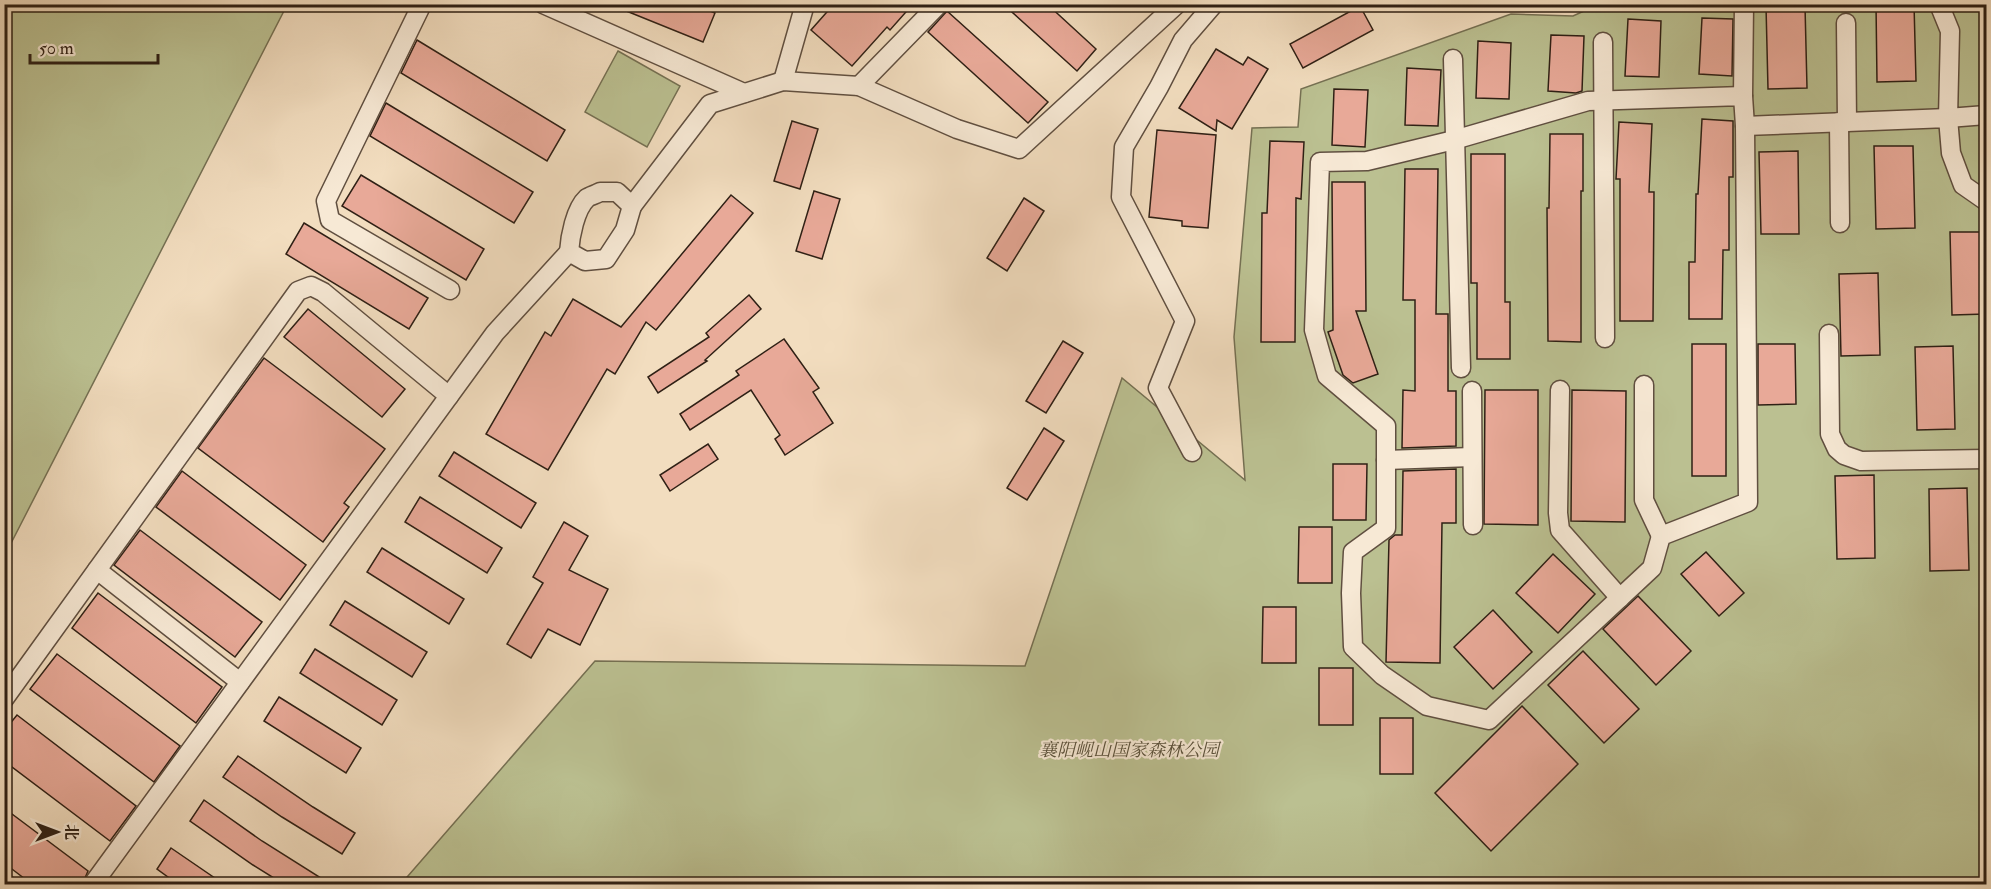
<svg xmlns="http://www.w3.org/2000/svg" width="1991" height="889" font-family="'IM FELL Double Pica','Noto Serif SC',serif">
<rect width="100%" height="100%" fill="#f2ddbf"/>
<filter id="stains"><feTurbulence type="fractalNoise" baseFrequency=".00333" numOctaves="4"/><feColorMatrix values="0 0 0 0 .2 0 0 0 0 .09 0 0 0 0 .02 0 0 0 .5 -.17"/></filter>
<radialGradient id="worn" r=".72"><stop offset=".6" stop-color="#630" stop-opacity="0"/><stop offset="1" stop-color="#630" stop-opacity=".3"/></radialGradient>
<g fill="#bbc091" stroke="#757053" stroke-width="1.5">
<polygon points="5,4 287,5 5,555 4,5"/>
<polygon points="1759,4 1986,5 1986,884 401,884 595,661 1025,666 1122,378 1245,480 1234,337 1252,128 1298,127 1301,89 1511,14 1573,16 1593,7 1759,10"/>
<polygon points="618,51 680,86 647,147 585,112"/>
</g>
<g fill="#e8a998" stroke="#2f2015" stroke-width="1.5">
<polygon points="609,4 693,4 715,13 703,42"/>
<polygon points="834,4 913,4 890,30 887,27 852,66 811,30"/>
<polygon points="1003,4 1047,4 1096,49 1077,71"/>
<polygon points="1876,4 1914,4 1916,81 1877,82"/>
<polygon points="1360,6 1373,30 1303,68 1290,44"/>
<polygon points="1766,6 1805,6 1807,88 1768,89"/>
<polygon points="947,11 1048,102 1028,123 928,32"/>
<polygon points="1702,18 1733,19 1732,76 1699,74"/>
<polygon points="1628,19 1661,21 1659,77 1625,76"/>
<polygon points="1551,35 1584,36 1582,91 1576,93 1548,91"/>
<polygon points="417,40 565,130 547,161 401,73"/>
<polygon points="1478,41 1511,43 1509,99 1476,98"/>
<polygon points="1216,49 1243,65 1248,57 1268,69 1232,129 1217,120 1216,131 1179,108"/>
<polygon points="1407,68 1441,70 1438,126 1405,125"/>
<polygon points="1334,89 1368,90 1365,147 1332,145"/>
<polygon points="386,103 533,192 514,223 370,136"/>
<polygon points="1702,119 1733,121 1733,177 1729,177 1729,250 1723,250 1722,319 1689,319 1689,262 1695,262 1696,194 1698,194"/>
<polygon points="792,121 818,129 800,189 774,181"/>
<polygon points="1619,122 1652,124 1649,192 1654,192 1653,321 1620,321 1620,179 1616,179"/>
<polygon points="1157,130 1216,135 1208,228 1182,226 1182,221 1149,217"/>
<polygon points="1550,134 1583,134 1583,191 1581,191 1581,342 1548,341 1547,208 1549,208"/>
<polygon points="1270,141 1304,142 1301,199 1296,198 1295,342 1261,342 1262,213 1267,213"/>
<polygon points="1874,146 1913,146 1915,228 1876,229"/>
<polygon points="1798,151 1799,234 1761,234 1759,152"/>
<polygon points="1471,154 1505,154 1505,302 1510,302 1510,359 1477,359 1477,283 1471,283"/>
<polygon points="1405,169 1438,169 1436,314 1448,314 1448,391 1456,391 1456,446 1402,448 1403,390 1415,391 1415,300 1403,300"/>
<polygon points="361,175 484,249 466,280 342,206"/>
<polygon points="1332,182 1365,182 1366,311 1356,311 1378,374 1353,383 1343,375 1328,332 1333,330"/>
<polygon points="814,191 840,199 822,259 796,251"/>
<polygon points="731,195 753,213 656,330 646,322 615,374 607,369 548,470 486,434 545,332 551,336 573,299 621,327"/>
<polygon points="1024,198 1044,211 1007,271 987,258"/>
<polygon points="304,223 428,298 409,329 286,254"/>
<polygon points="1950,232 1986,232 1986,314 1952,315"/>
<polygon points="1878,273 1880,355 1841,356 1839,274"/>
<polygon points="749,295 761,309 705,360 707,361 658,393 648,377 709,337 706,333"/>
<polygon points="308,309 405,389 382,417 284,337"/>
<polygon points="784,339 819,388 813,392 833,423 785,455 775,439 780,435 751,390 690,430 680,414 739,375 736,371"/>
<polygon points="1063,341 1083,353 1046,413 1026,401"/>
<rect x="1692" y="344" width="34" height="132"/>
<polygon points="1758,344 1795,344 1796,404 1758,405"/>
<polygon points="1953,346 1955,429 1917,430 1915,347"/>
<polygon points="264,358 385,449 344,503 349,507 323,542 198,448"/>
<polygon points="1485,390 1538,390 1538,525 1484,524"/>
<polygon points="1572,390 1626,391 1625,522 1571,521"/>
<polygon points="1044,428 1064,441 1027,500 1007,488"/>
<polygon points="708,444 718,459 670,491 660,475"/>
<polygon points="454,452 536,503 521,528 439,476"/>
<polygon points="1333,464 1367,464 1366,520 1333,520"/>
<polygon points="1456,469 1456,523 1442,523 1440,663 1386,662 1389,540 1395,535 1402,535 1403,471"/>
<polygon points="182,471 306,565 280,600 156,507"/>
<polygon points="1874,475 1875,558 1837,559 1835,476"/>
<polygon points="1967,488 1969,570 1930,571 1929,489"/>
<polygon points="420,497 502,548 487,573 405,522"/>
<polygon points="564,522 588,536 569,570 608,589 580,645 548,629 531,658 507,644 543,583 533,577"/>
<polygon points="1299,527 1332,527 1332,583 1298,583"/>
<polygon points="140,530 262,622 235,657 114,565"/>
<polygon points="382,548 464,599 449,624 367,572"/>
<polygon points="1706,552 1744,593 1719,616 1681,574"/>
<polygon points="1553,554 1595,594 1558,633 1516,593"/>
<polygon points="98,593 222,687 196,723 72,628"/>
<polygon points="1638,596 1691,651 1656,685 1603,629"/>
<polygon points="345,601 427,652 412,677 330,625"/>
<polygon points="1263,607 1296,607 1296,663 1262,663"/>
<polygon points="1493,610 1532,652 1493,689 1454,647"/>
<polygon points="315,649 397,700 382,725 300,673"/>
<polygon points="1583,651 1639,709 1604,743 1548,685"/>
<polygon points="57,654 180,746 154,782 30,689"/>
<rect x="1319" y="668" width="34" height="57"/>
<polygon points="279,697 361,748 346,773 264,721"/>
<polygon points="1522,706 1578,764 1491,851 1435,793"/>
<polygon points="17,715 136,806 110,841 4,761 4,731"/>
<rect x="1380" y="718" width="33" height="56"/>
<polygon points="238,756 313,807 355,833 342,854 282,817 223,777"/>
<polygon points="204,800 262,841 332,885 285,885 253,865 190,821"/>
<polygon points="4,808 88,871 82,885 33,885 4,863"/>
<polygon points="171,848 225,885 179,885 157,869"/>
</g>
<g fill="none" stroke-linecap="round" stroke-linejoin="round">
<defs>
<g id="minor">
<polyline points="422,4 326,201 330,220 450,290"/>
<polyline points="543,4 744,93"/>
<polyline points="1939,4 1950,31 1948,118 1986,115"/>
<polyline points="1846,23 1847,122"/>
<polyline points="1603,42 1605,338"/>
<polyline points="1453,59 1461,368"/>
<polyline points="783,81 805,4"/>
<polyline points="859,86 939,4"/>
<polygon points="1743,96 1745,126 1748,502 1661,536 1652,568 1489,720 1427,706 1382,675 1353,647 1351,593 1353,552 1386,528 1386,426 1327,376 1314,330 1320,162 1367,161 1454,140 1588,101"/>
<polyline points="1743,96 1744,4"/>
<polyline points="1839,122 1840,223"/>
<polyline points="1745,126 1948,118 1951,153 1963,185 1986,201"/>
<path d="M600,192h17l15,14 -7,24 -19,29 -21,2 -16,-9c1,-15 6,-43 18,-54 3,-2 10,-4 13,-6z"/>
<polyline points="632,206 710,104 783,81 859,86 957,129 1019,149 1177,4"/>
<polyline points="1829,334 1830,434 1837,449 1844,455 1861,461 1986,459"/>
<polyline points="1644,385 1644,500 1661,536"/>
<polyline points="1560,390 1558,513 1560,530 1620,598"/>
<polyline points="1472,391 1473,525"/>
<polyline points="1192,452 1158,388 1185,321 1121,197 1124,147 1159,87 1183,40 1214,4"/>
<polyline points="1386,460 1472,457"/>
<polyline points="97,570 240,682"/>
<polyline points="4,699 298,291 311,286 323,292 449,396"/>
<polyline points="4,883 6,884"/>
<polyline points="93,884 495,333 569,252"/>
</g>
</defs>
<use href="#minor" stroke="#604f40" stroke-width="21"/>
<use href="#minor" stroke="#f7e9d5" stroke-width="18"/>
</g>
<g text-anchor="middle" stroke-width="4.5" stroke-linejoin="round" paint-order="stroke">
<g font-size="18" font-style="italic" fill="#59503a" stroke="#f7e9d5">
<text x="1129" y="756">襄阳岘山国家森林公园</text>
</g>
</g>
<rect width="1991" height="889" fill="none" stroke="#f2ddbf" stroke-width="24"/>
<rect x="6" y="6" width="1979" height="877" fill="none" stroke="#2f2015" stroke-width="3"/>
<rect x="12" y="12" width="1967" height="865" fill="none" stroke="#2f2015" stroke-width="1.5"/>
<g transform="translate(57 832) rotate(90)" stroke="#f7e9d5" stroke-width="4.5" paint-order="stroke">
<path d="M0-4.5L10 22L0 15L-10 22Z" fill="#2f2015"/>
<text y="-9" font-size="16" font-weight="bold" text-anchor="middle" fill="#2f2015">北</text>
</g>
<path d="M30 54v9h128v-9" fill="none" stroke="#2f2015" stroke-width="3"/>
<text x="39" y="54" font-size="18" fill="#2f2015" stroke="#f7e9d5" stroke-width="4.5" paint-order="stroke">50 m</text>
<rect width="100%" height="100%" filter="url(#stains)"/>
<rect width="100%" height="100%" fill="url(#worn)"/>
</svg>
